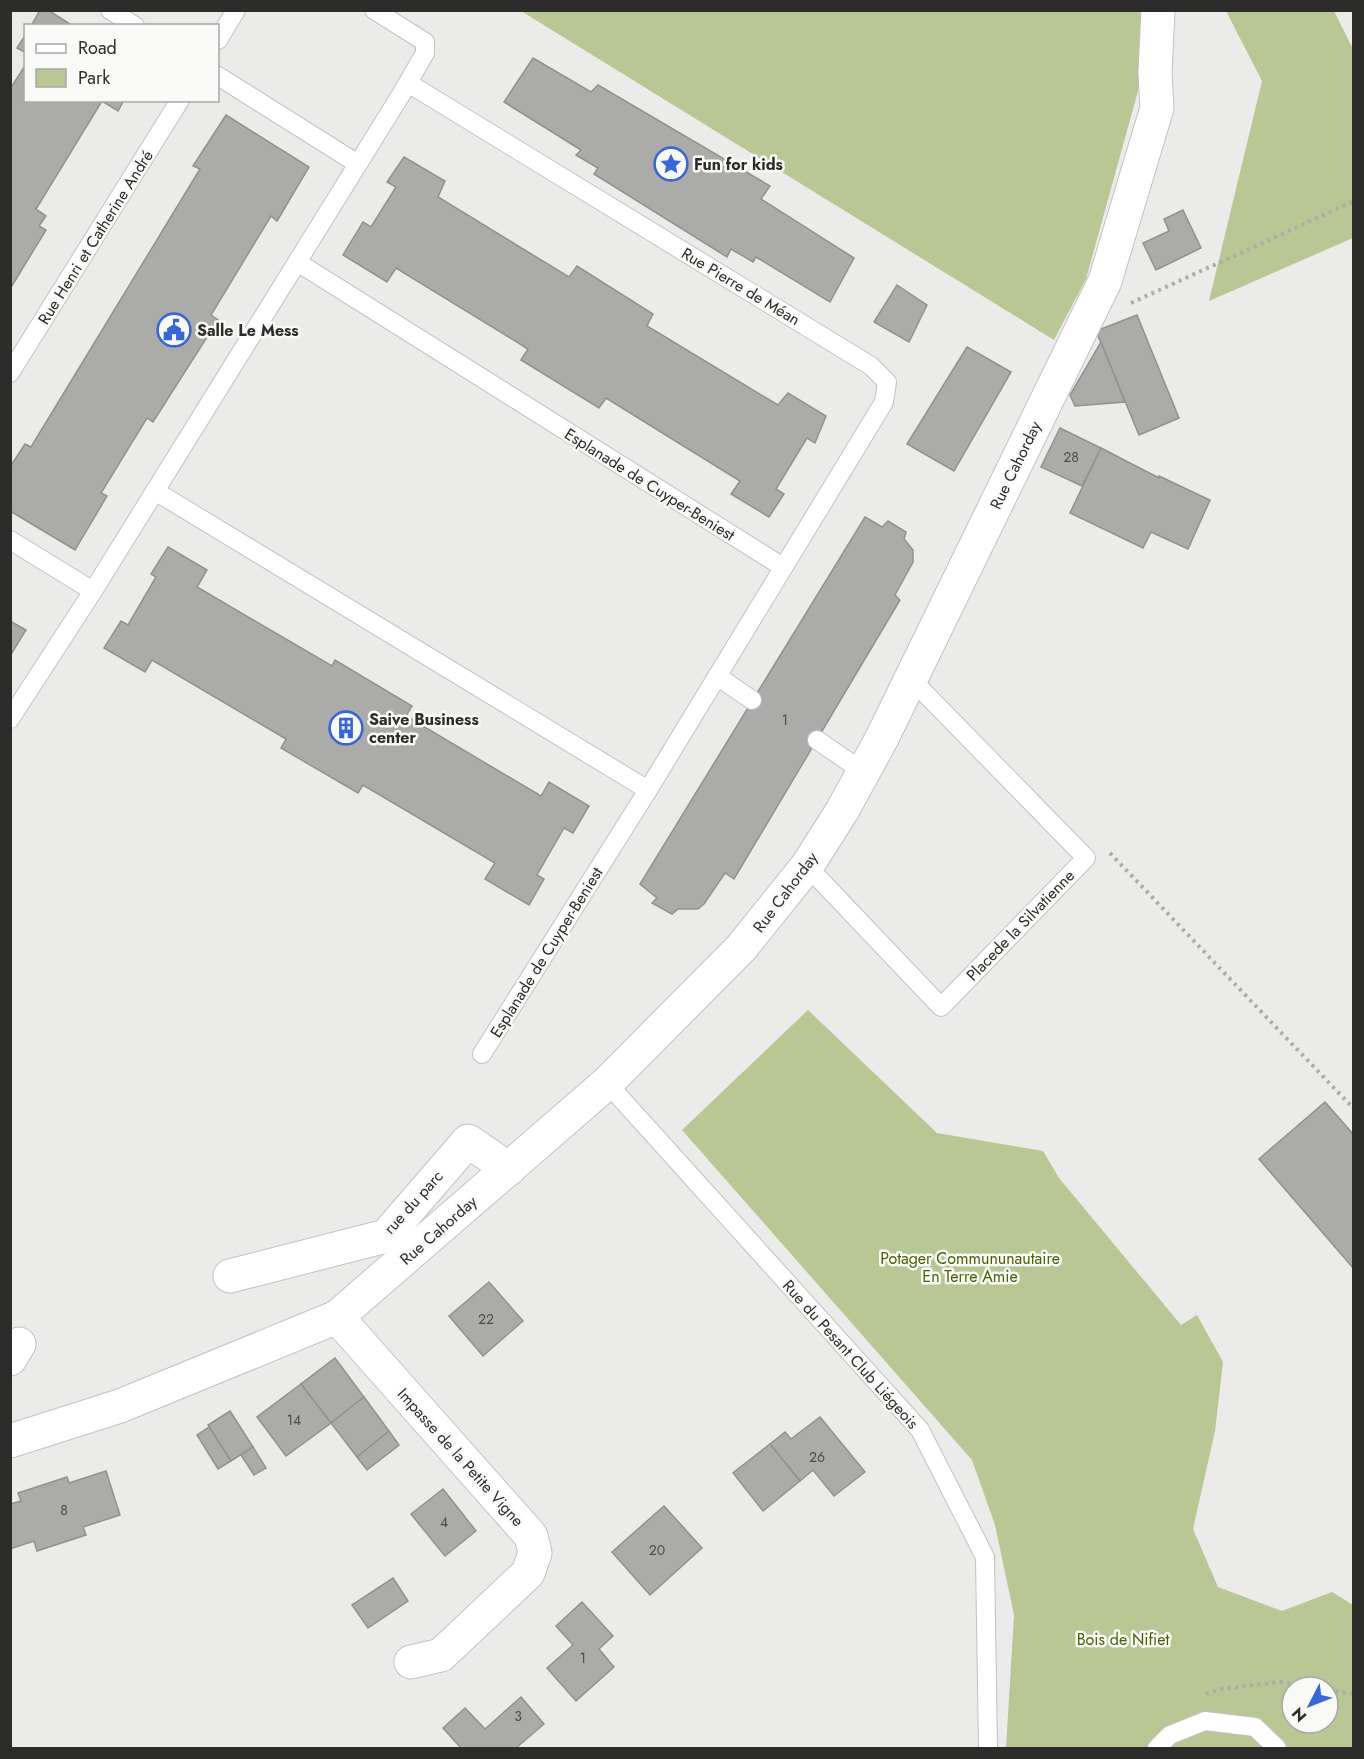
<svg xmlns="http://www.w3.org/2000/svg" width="1364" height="1759" font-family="Jost,sans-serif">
<rect width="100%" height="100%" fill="#ebece9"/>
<g fill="#b8c793" fill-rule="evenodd">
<polygon points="521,11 1150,11 1138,91 1086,279 1054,340"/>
<polygon points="1226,11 1334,11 1353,49 1353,238 1209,301 1262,81"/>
<path d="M808,1010l129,123 106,18 16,27 122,147 16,-10 26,47 -8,69 -22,98 25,58 64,24 50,-19 21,13v143h-347l8,-133 -19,-90 -23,-65 -290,-330zM1292,1687h36v36h-36z"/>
</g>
<g fill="#abaca9" stroke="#91928f" stroke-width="1.5">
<polygon points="40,10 48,10 70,24 69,26 31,26"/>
<polygon points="26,34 26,53 17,48"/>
<polygon points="533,58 591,92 598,85 770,186 761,199 854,258 830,302 756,257 753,262 731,249 727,257 594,174 598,168 576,155 581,150 504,102"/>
<polygon points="26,64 26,100 124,100 118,111 102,101 36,209 46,216 39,226 46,230 10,289 10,89"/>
<polygon points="226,115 309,167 277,221 271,216 211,315 218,320 153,422 147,418 101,493 107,496 75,550 10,511 10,467 25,444 31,447 200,169 193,166"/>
<polygon points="404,157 445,181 438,197 569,277 577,266 653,314 647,326 778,405 788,393 826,416 815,443 807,438 776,489 784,494 769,517 731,494 740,481 606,398 599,408 521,360 528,349 396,268 387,282 343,255 363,222 371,227 396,187 387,182"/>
<polygon points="1183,210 1201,248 1156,270 1143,243 1169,231 1164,219"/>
<polygon points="897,285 927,305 909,342 874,322"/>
<polygon points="1137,315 1179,418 1139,435 1096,331"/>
<polygon points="1101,342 1125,402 1075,406 1070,395"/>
<polygon points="967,347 1011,372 954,471 907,444"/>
<polygon points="1060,428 1101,448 1082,486 1041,467"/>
<polygon points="1101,448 1159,478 1159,476 1210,500 1188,549 1151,532 1143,548 1070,513"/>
<polygon points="865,517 882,527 888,521 906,532 904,539 913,550 913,562 895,595 900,600 734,879 725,873 704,904 698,909 678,909 672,914 652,903 657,898 640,884"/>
<polygon points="168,547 207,570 197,587 332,666 335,660 412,706 406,716 541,796 549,782 589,806 573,833 564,828 537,875 544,879 529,905 485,879 495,863 363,785 358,793 281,748 286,739 152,660 145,672 104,648 121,621 128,625 156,577 151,574"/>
<polygon points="10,621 26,630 10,656"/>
<polygon points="1325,1102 1354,1135 1354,1269 1259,1159"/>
<polygon points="489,1282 523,1321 483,1356 449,1316"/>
<polygon points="335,1358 364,1397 331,1423 301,1384"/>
<polygon points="301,1384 331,1423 286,1456 257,1417"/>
<polygon points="364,1397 389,1431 357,1457 331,1423"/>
<polygon points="230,1411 253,1447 231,1461 208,1425"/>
<polygon points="820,1417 865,1472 834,1496 813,1470 800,1481 770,1444 785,1432 791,1439"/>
<polygon points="209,1427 231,1461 218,1469 197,1435"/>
<polygon points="389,1431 399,1445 367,1470 357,1457"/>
<polygon points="770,1444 800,1481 763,1511 733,1473"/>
<polygon points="253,1447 266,1468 254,1475 241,1455"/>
<polygon points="106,1471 120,1515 83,1527 86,1535 37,1551 34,1541 10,1549 10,1504 21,1501 18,1493 67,1477 69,1483"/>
<polygon points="443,1489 476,1531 445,1556 411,1514"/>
<polygon points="664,1506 702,1548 650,1595 612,1552"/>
<polygon points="393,1578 408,1601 368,1628 352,1605"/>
<polygon points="582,1602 613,1636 599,1649 614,1667 576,1701 547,1668 573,1645 556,1626"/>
<polygon points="521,1697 544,1724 516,1748 461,1748 443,1728 465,1708 485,1729"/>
</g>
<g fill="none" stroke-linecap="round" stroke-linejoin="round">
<defs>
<g id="lane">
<polyline points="110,10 135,26"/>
<polyline points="218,40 236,10"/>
<polyline points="218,76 358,164"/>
<polyline points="408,83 871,366 887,382 884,402 648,790 482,1054"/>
<polyline points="297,262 783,567"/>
<polyline points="10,373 180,100"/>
<polyline points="155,491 648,790"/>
<polyline points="10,540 93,591"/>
<polyline points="717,676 752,700"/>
<polyline points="10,719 93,591 402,93 425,53 425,42 374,10"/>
<polyline points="817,740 862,771"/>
<polyline points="807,866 941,1007 1086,858 911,679"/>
<polyline points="607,1083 920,1430 985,1557 988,1748"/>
<polyline points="1157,1748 1170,1735 1205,1721 1255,1727 1277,1748"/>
</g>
<g id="street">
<polyline points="230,1276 386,1236 468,1141 509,1169"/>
<polyline points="337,1317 531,1536 535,1553 528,1573 441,1655 411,1662"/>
<polyline points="10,1359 19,1344"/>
<polyline points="10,1441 120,1406 337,1317 607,1083 741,948 807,866 842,811 882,738 1105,281 1157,108 1155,73 1158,10"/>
</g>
</defs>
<use href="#lane" stroke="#c1c2bf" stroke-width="20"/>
<use href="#street" stroke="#c1c2bf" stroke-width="35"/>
<g stroke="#acacaa" stroke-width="4" stroke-dasharray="3 4.5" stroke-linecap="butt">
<polyline points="1131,303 1354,201"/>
<polyline points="1110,853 1354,1109"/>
<polyline points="1328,1690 1354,1694"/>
<polyline points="1206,1694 1221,1689 1280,1682 1309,1687"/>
</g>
<use href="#lane" stroke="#fff" stroke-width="18"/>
<use href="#street" stroke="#fff" stroke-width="33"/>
</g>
<defs>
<symbol id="sight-ring" viewBox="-11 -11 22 22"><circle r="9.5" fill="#f9faf7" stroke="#3966d6" stroke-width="1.5"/><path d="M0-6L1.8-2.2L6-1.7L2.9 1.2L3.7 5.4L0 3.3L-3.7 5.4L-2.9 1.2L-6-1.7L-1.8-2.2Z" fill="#3966d6"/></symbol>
<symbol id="civic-ring" viewBox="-11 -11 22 22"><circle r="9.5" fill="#f9faf7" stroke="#3966d6" stroke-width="1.5"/><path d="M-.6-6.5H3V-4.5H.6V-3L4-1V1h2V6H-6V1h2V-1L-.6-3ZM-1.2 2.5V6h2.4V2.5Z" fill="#3966d6"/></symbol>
<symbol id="building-ring" viewBox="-11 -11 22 22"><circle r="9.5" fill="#f9faf7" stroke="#3966d6" stroke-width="1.5"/><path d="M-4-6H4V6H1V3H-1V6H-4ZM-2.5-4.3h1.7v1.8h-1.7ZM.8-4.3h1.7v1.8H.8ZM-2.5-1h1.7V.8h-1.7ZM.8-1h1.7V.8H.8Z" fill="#3966d6"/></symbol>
</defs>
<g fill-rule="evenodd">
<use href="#sight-ring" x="652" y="145" width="38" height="38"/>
<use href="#civic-ring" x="155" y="311" width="38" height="38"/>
<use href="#building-ring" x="327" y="709" width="38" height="38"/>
</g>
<g text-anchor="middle" stroke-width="5" stroke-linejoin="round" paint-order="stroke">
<g font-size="14" fill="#4c4c4a">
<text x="1071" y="462">28</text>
<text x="785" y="725">1</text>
<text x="486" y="1324">22</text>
<text x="294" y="1425">14</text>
<text x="817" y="1462">26</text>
<text x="64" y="1515">8</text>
<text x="444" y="1527">4</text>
<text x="657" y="1555">20</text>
<text x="583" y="1663">1</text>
<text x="518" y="1721">3</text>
</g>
<g font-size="16" font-weight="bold" fill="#2c2c2b" stroke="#f9faf7" text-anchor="start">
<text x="694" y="170">Fun for kids</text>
<text x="197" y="336">Salle Le Mess</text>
<text x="369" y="725">Saive Business<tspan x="369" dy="18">center</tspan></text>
</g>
<g font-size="16" fill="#2c2c2b" stroke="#f9faf7">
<text transform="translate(95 237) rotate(-58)" y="6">Rue Henri et Catherine André</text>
<text transform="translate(741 286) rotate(31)" y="6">Rue Pierre de Méan</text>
<text transform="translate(1015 465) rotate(-64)" y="6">Rue Cahorday</text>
<text transform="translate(650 484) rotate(32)" y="6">Esplanade de Cuyper-Beniest</text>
<text transform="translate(785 892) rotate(-53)" y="6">Rue Cahorday</text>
<text transform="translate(1020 925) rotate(-46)" y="6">Placede la Silvatienne</text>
<text transform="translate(546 952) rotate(-58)" y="6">Esplanade de Cuyper-Beniest</text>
<text transform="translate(413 1202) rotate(-48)" y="6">rue du parc</text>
<text transform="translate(438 1230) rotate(-41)" y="6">Rue Cahorday</text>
<text transform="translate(851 1354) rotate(48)" y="6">Rue du Pesant Club Liégeois</text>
<text transform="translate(461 1457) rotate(48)" y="6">Impasse de la Petite Vigne</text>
</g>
<g font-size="16" fill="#4d5e00" stroke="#f9faf7">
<text x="970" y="1264">Potager Commununautaire<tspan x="970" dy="18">En Terre Amie</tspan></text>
<text x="1123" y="1645">Bois de Nifiet</text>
</g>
</g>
<rect width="1364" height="1759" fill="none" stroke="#2c2c2b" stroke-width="24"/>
<rect x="24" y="24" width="195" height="78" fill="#f9faf7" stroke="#a7a8a5" stroke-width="1.5"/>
<rect x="36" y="44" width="30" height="9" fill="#ffffff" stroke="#a7a8a5" stroke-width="1.5"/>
<text x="78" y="54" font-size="18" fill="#2c2c2b">Road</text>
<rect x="36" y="69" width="30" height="18" fill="#b8c793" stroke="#a7a8a5" stroke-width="1.5"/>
<text x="78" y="84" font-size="18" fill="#2c2c2b">Park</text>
<g transform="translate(1310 1705) rotate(228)"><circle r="28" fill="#f9faf7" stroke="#a7a8a5" stroke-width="1.5"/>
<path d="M0-4.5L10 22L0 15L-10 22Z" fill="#3966d6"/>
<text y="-9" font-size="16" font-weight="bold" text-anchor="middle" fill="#2c2c2b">N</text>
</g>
</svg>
